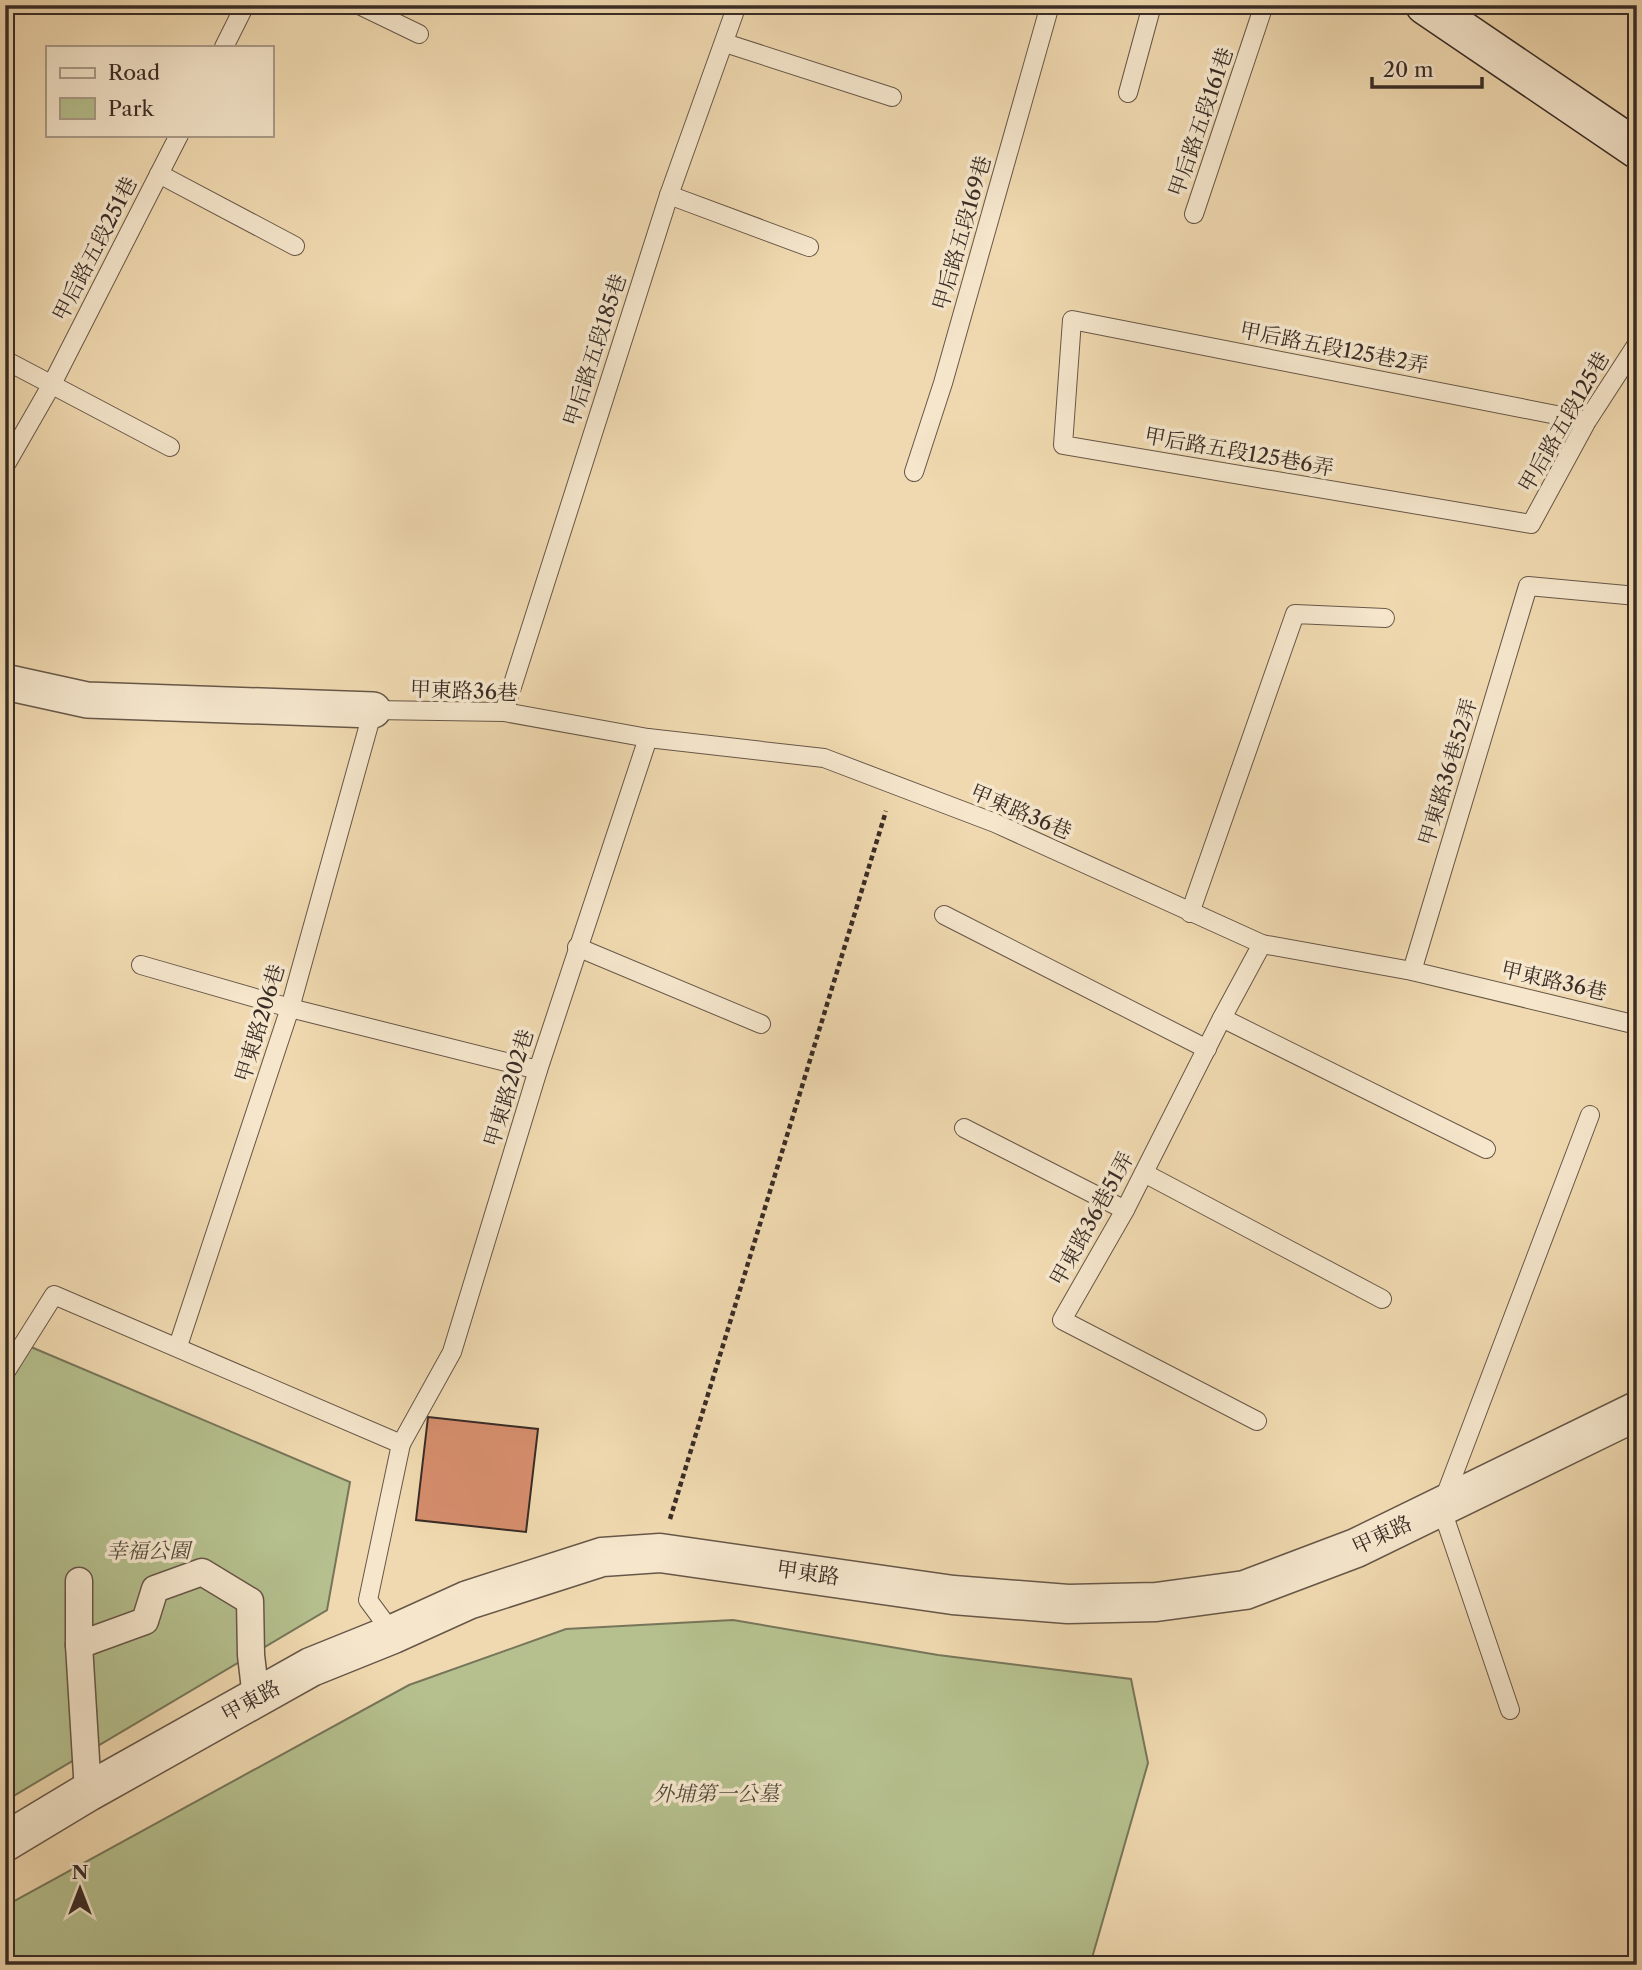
<svg xmlns="http://www.w3.org/2000/svg" width="1642" height="1970" font-family="'Libre Caslon Text','Noto Serif TC',serif">
<rect width="100%" height="100%" fill="#f0d9b0"/>
<filter id="stains"><feTurbulence type="fractalNoise" baseFrequency=".00286" numOctaves="4"/><feColorMatrix values="0 0 0 0 .2 0 0 0 0 .09 0 0 0 0 .02 0 0 0 .5 -.17"/></filter>
<radialGradient id="worn" r=".72"><stop offset=".6" stop-color="#630" stop-opacity="0"/><stop offset="1" stop-color="#630" stop-opacity=".3"/></radialGradient>
<g fill="#b5c08e" stroke="#77765a" stroke-width="2">
<polygon points="31,1347 350,1482 327,1610 5,1801 5,1390"/>
<polygon points="733,1620 938,1655 1131,1679 1148,1763 1090,1965 5,1965 5,1906 409,1685 566,1629"/>
</g>
<polygon fill="#d68e6d" stroke="#392c26" stroke-width="2" points="428,1417 538,1429 526,1532 416,1520"/>
<g fill="none" stroke-linecap="round" stroke-linejoin="round">
<defs>
<g id="service">
<polyline points="359,5 419,34"/>
<polyline points="725,43 892,97"/>
<polyline points="224,47 245,5"/>
<polyline points="1128,93 1152,5"/>
<polyline points="159,174 295,246"/>
<polyline points="669,195 809,247"/>
<polyline points="1194,214 1264,5"/>
<polyline points="5,360 170,447"/>
<polyline points="1587,421 1072,320 1063,445 1531,524 1587,421 1637,344"/>
<polyline points="5,466 52,384 179,135"/>
<polyline points="914,472 943,383 1050,5"/>
<polyline points="504,712 669,195 737,5"/>
<polyline points="1190,913 1295,614 1385,618"/>
<polyline points="944,915 1207,1049"/>
<polyline points="577,947 761,1024"/>
<polyline points="141,965 290,1008 538,1070"/>
<polyline points="1412,971 1528,586 1637,596"/>
<polyline points="1222,1018 1486,1149"/>
<polyline points="964,1128 1125,1210"/>
<polyline points="1144,1173 1382,1299"/>
<polyline points="178,1346 290,1008 373,710 504,712 648,738 824,758 995,823 1262,944 1412,971 1637,1025"/>
<polyline points="5,1373 54,1295 401,1444 368,1600 393,1634"/>
<polyline points="1257,1421 1062,1320 1125,1210 1222,1018 1262,944"/>
<polyline points="401,1444 452,1352 538,1070 648,738"/>
<polyline points="1510,1710 1441,1507 1590,1115"/>
</g>
<g id="pedestrian">
<polyline points="79,1581 79,1645 88,1792"/>
<polyline points="79,1645 145,1621 155,1589 202,1572 250,1601 251,1655 256,1698"/>
</g>
<polyline id="minor" points="5,682 87,700 373,710"/>
<polyline id="tertiary" points="5,1842 88,1792 311,1667 393,1634 468,1600 602,1557 660,1553 953,1595 1068,1604 1156,1602 1245,1590 1356,1548 1637,1411"/>
<polyline id="secondary" points="1425,5 1637,149"/>
</defs>
<use href="#service" stroke="#675748" stroke-width="20"/>
<use href="#pedestrian" stroke="#675748" stroke-width="29"/>
<use href="#minor" stroke="#675748" stroke-width="38"/>
<use href="#tertiary" stroke="#675748" stroke-width="41"/>
<use href="#secondary" stroke="#392c26" stroke-width="41"/>
<polyline stroke="#392c26" stroke-width="4.5" stroke-dasharray="5 3.5" stroke-linecap="butt" points="670,1519 886,811"/>
<use href="#service" stroke="#f5e6cc" stroke-width="18"/>
<use href="#pedestrian" stroke="#f5e6cc" stroke-width="26"/>
<use href="#minor" stroke="#f5e6cc" stroke-width="35"/>
<use href="#tertiary" stroke="#f5e6cc" stroke-width="38"/>
<use href="#secondary" stroke="#f5e6cc" stroke-width="38"/>
</g>
<g text-anchor="middle" stroke-width="7" stroke-linejoin="round" paint-order="stroke">
<g font-size="21" fill="#392c26" stroke="#f5e6cc">
<text transform="translate(1201 122) rotate(-71)" y="7">甲后路五段161巷</text>
<text transform="translate(962 233) rotate(-74)" y="7">甲后路五段169巷</text>
<text transform="translate(95 249) rotate(-63)" y="7">甲后路五段251巷</text>
<text transform="translate(1334 348) rotate(11)" y="7">甲后路五段125巷2弄</text>
<text transform="translate(595 350) rotate(-72)" y="7">甲后路五段185巷</text>
<text transform="translate(1564 422) rotate(-60)" y="7">甲后路五段125巷</text>
<text transform="translate(1239 452) rotate(10)" y="7">甲后路五段125巷6弄</text>
<text transform="translate(464 691) rotate(2)" y="7">甲東路36巷</text>
<text transform="translate(1448 772) rotate(-73)" y="7">甲東路36巷52弄</text>
<text transform="translate(1021 812) rotate(23)" y="7">甲東路36巷</text>
<text transform="translate(1554 981) rotate(13)" y="7">甲東路36巷</text>
<text transform="translate(260 1023) rotate(-73)" y="7">甲東路206巷</text>
<text transform="translate(509 1088) rotate(-73)" y="7">甲東路202巷</text>
<text transform="translate(1092 1219) rotate(-61)" y="7">甲東路36巷51弄</text>
<text transform="translate(1382 1535) rotate(-25)" y="7">甲東路</text>
<text transform="translate(808 1573) rotate(8)" y="7">甲東路</text>
<text transform="translate(251 1701) rotate(-29)" y="7">甲東路</text>
</g>
<g font-size="21" font-style="italic" fill="#524a3b" stroke="#f5e6cc">
<text x="148" y="1558">幸福公園</text>
<text x="716" y="1801">外埔第一公墓</text>
</g>
</g>
<rect width="1642" height="1970" fill="none" stroke="#f0d9b0" stroke-width="28"/>
<rect x="7" y="7" width="1628" height="1956" fill="none" stroke="#392c26" stroke-width="3.5"/>
<rect x="14" y="14" width="1614" height="1942" fill="none" stroke="#392c26" stroke-width="2"/>
<rect x="46" y="46" width="228" height="91" fill="#f5e6cc" stroke="#aa9c8a" stroke-width="2"/>
<rect x="60" y="68" width="35" height="10" fill="#f5e6cc" stroke="#aa9c8a" stroke-width="2"/>
<text x="108" y="80" font-size="21" fill="#392c26">Road</text>
<rect x="60" y="98" width="35" height="21" fill="#b5c08e" stroke="#aa9c8a" stroke-width="2"/>
<text x="108" y="116" font-size="21" fill="#392c26">Park</text>
<g transform="translate(80 1889)" stroke="#f5e6cc" stroke-width="5" paint-order="stroke">
<path d="M0-5L12 26L0 18L-12 26Z" fill="#392c26"/>
<text y="-10" font-size="19" font-weight="bold" text-anchor="middle" fill="#392c26">N</text>
</g>
<path d="M1372 77v10h110v-10" fill="none" stroke="#392c26" stroke-width="3.5"/>
<text x="1383" y="77" font-size="21" fill="#392c26" stroke="#f5e6cc" stroke-width="5" paint-order="stroke">20 m</text>
<rect width="100%" height="100%" filter="url(#stains)"/>
<rect width="100%" height="100%" fill="url(#worn)"/>
</svg>
